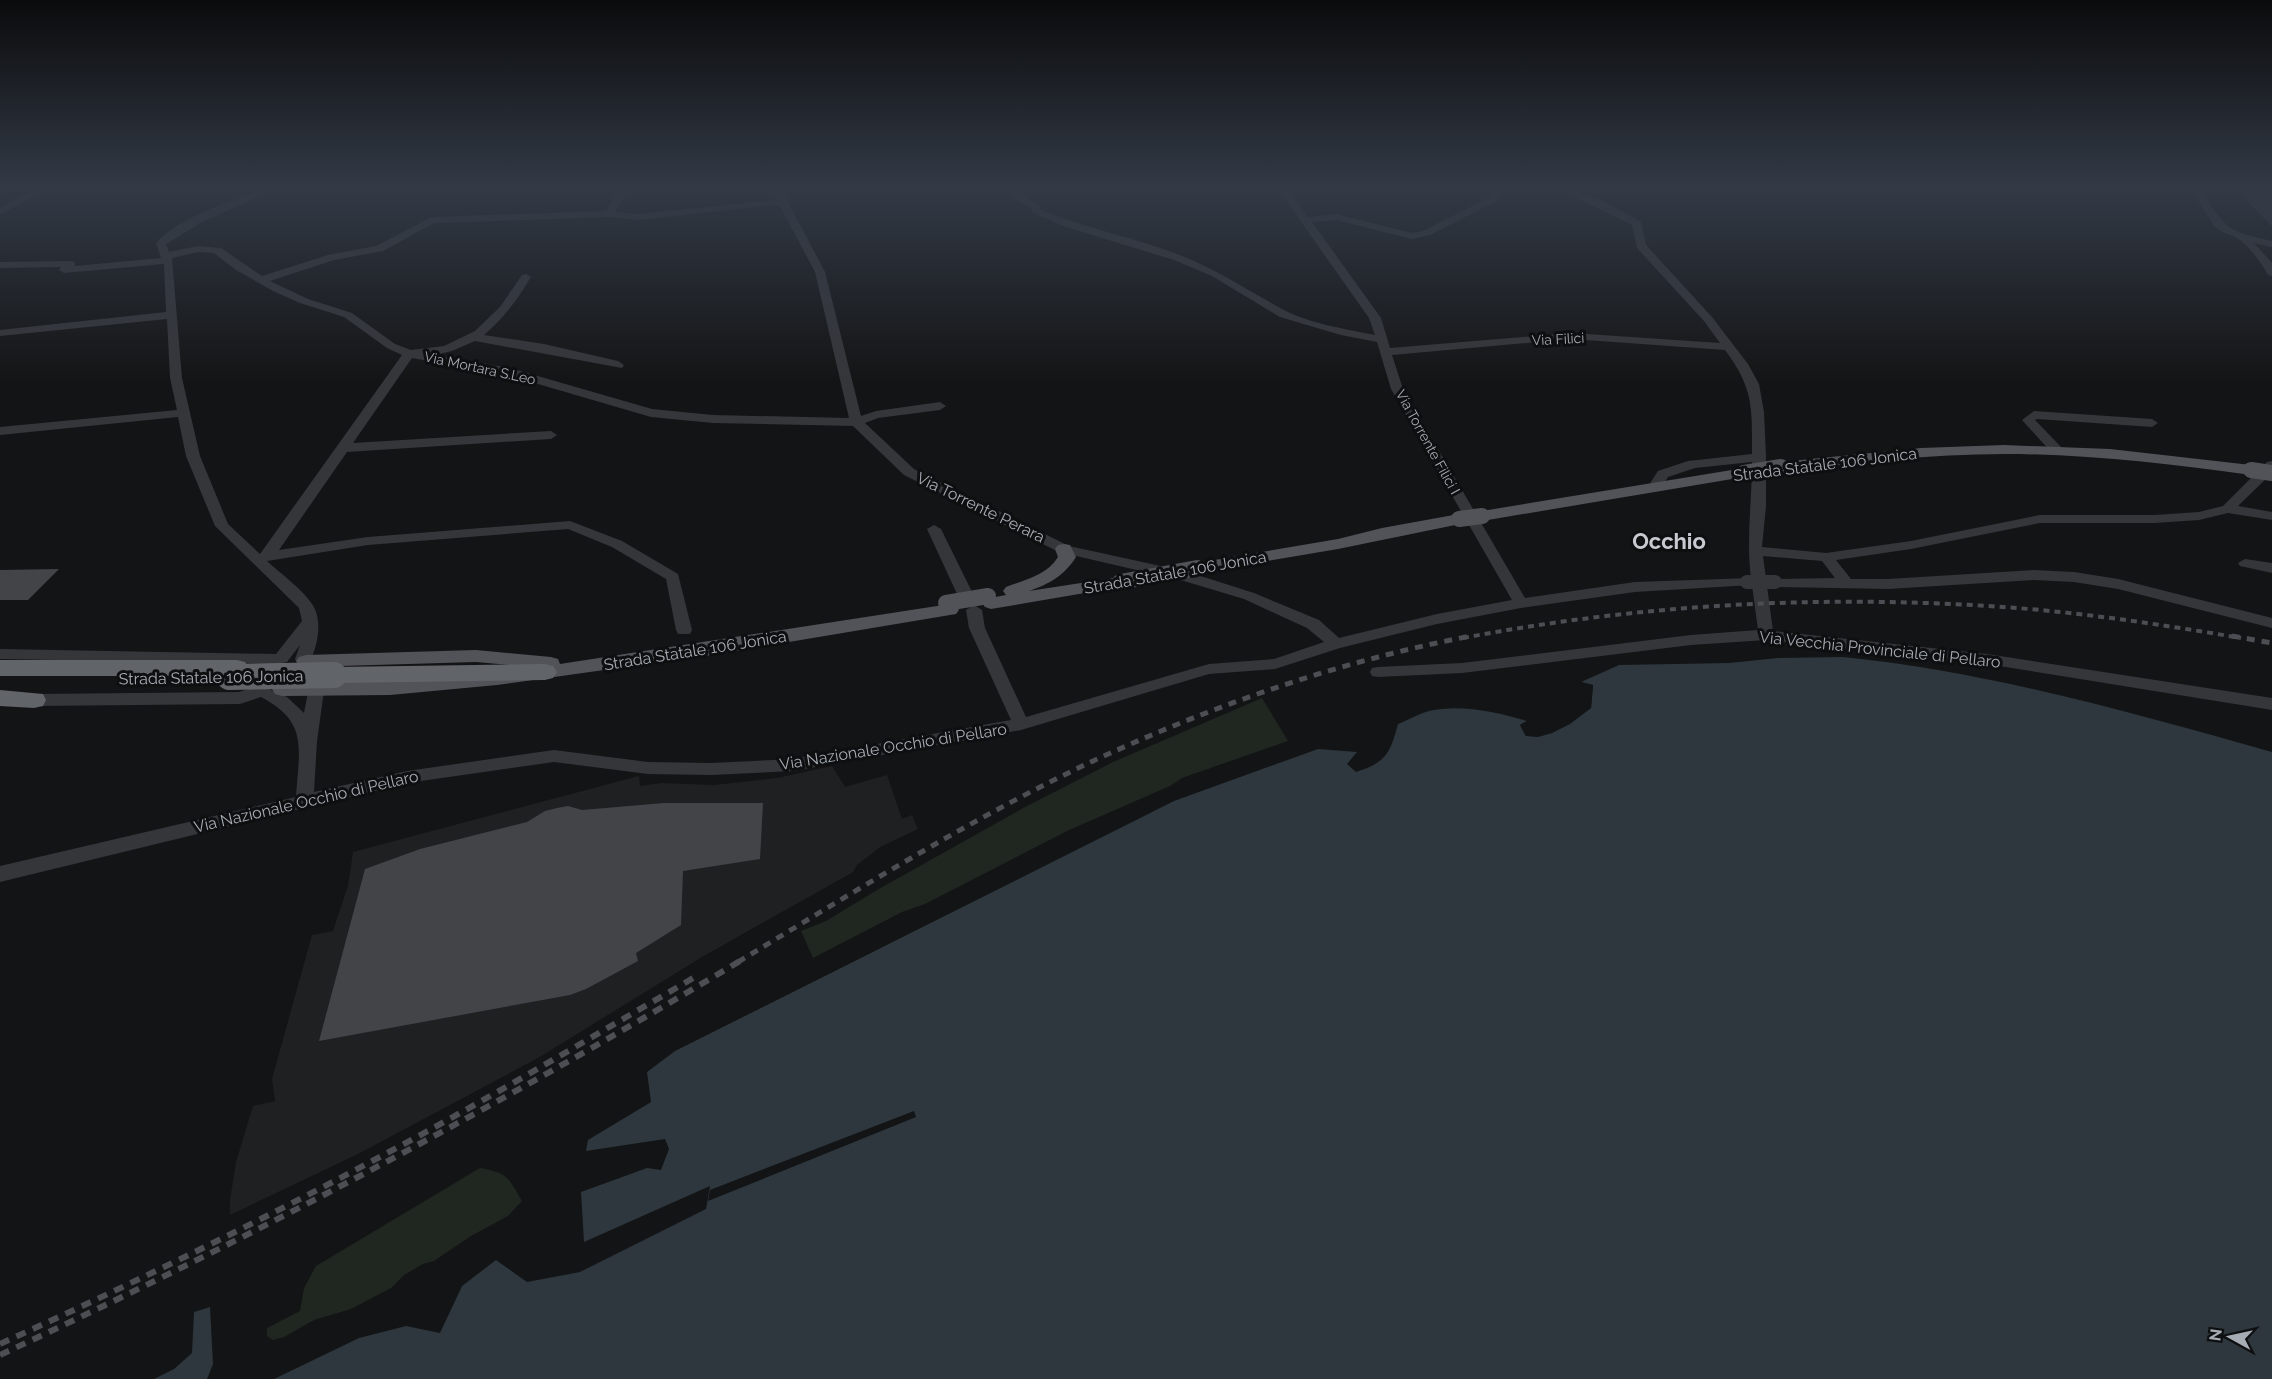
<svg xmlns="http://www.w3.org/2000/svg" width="2272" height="1379" font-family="Raleway,sans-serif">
<rect width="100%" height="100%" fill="#131415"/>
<polygon fill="#1f2022" points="832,766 845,787 887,775 902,819 912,815 918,829 880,847 857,865 853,872 702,957 538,1058 360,1153 230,1215 230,1200 236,1162 253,1106 275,1101 272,1079 312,935 333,931 348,886 353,852 639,776 640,786 662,783 714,785 777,778"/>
<g fill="#202720">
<polygon points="1262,698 1288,741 1182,778 1170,786 1067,831 925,904 902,912 813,958 801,931 826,921 877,890 1025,807 1113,762"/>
<path d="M480,1168c28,5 28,9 42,33l-14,15 -37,20 -37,25 -11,3 -19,11 -13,13 -40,21 -37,11 -30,17 -11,3 -6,-4v-8l33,-17 4,-23 12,-22z"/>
</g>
<g fill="#2d373d">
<polygon points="2235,189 2272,189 2272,226"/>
<path d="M1843,657c148,15 286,55 429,95v627h-1998l85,-41 47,-12 34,7 22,-47 34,-26 31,22 53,-10 126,-63 4,-23 -126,56 -3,-50 66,-24 14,2 8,-21 -4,-10 -79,12 2,-11 63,-38 -4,-30 28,-21 499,-250 144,-52 39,3 -10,12 9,8c31,-10 34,-19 42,-48 10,-4 20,-10 31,-13 32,-7 67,1 98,10l-7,4 6,11 26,-3 39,-25 2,-23 -12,-3 38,-17 110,-2 49,-5z"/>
<polygon points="210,1307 213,1364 207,1379 154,1379 174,1369 192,1353 194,1312"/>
</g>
<g fill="#131415">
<polygon points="1581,682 1593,685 1591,708 1570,724 1552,733 1538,737 1526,736 1520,725 1527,721 1530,720 1524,726 1528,733 1537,734 1569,722 1588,707 1590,688 1579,684"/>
<polygon points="914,1111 916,1117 708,1201 710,1190"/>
</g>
<g fill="#424448">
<polygon points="59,569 28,600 0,600 0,570"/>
<polygon points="664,803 763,803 760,859 683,871 681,925 636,953 638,961 586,989 570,995 319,1041 365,869 420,849 527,822 545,811 557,808 568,806 582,810"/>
</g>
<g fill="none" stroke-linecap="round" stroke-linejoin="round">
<g fill="#35363a" fill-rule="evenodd">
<polygon points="33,189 45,189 0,215 0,208"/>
<path d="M263,189h13l-72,32 -38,23 3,8 29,-6 23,2 41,28 66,-21 48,-9 56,-29 174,-6 10,-18 -3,-4h10l3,4 -11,19 23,2 139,-14 -6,-11h10l44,83 36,144 15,-5 64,-9 6,4 -6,4 -62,8 -13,5 49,46 155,77 119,26 66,21 65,27 20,18 98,-24 75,-14 -121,-211 -14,-47 -36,-7 -61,-18 -68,-41 -38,-16 -108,-33 -33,-14 -2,-5 -30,-19h12l26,16 2,5c47,19 97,28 144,47 36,15 67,36 101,54 23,12 63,19 89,24l-6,-17 -91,-129h10l20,28 28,-3 76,19 11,-2 67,-34 3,-6 -2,-2h10l2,2 -6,10 -67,34 -18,4 -76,-19 -24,2 69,96 9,30 182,-15 148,10 -16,-22 -67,-73 -5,-23 -73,-36c28,0 58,19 82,33l5,23 66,72 36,47 11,20 5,28 2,45v49l-4,41 64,6 85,-12 129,-26h115l44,-3 24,-6 44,-44 5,-1v12l-34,33 34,6v8l-44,-7 -29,7 -44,3h-115l-129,26 -75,11 15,19h37l146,-9 40,2 44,7 154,39v10l-154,-39 -44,-7 -40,-2 -146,9 -113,-2 -5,-2 -3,-3 3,-3 65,-1 -13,-17 -59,-5 10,75 214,23 285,44v12l-285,-46 -221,-24 -75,5 -229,28 -84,4 -6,-1 -2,-4 2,-4 6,-1 84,-4 229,-28 67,-5 -6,-45 -117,7 -114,16 -84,16 -97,24 -65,21 -66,5 -188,56 -228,41 -82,4 -63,-1 -94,-12 -147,21 -407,99v-16l296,-69c3,-48 13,-75 -35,-100l-21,7 -206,2 -6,-2 -2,-4 2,-4 6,-2 205,-2 21,-7 27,12 17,16 4,-21 -11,-12 2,-4h12l13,15 -7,50 -3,51 93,-21 147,-21 94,12 63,1 82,-4 218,-39 -42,-92 -3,-18 8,-5 8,5 3,18 41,89 183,-53 65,-5 50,-17 -17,-14 -63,-29 -60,-18 -125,-29 -155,-77 -51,-49 -140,-3 -62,-6 -147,-43 -92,-16 -59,85 198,-12 6,4 -6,4 -204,13 -68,98 89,-13 202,-16 52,20 56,33 14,56 -2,4h-12l-2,-4 -10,-51 -54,-32 -44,-18 -200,16 -101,16c14,13 34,27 45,43 11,15 6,43 -3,59h-12l-2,-4 5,-14 -13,17 -10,2 -277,-5v-10l276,5 26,-33 -3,-13 -84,-82 -29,-70 -8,-39 -178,18v-8l177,-17 -7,-32 -3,-59 -167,17v-6l166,-18 -2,-48 -100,9 -5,-3 2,-3 -61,1v-6l71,-1 4,1v4l86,-8 -5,-15c26,-28 72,-40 107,-54zM772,205l8,1 35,66 34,146 -136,-3 -61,-6 -142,-41 -75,-13 17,-4 23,-10 147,27 2,-3 -6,-4 -74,-17 -60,-9c20,-17 34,-36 47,-58l-5,-3 -4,1 -22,32 -25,24 -31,15 -33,4 -16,-6 -43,-31 -44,-14 -38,-18 64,-21 49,-9 51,-28 175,-6 29,3zM198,252l16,1 22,17 37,21 27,12 44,14 43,31 15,7 -142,199 -32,-30 -28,-68 -18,-78 -10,-120zM1572,339l153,11c29,39 27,58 27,104l-64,7 -30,10 -11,17 7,4 5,-1 9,-14 27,-9 57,-6c0,39 -6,77 -1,116l-116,4 -110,16 -122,-209 -11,-34z"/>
<path d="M2191,189h10c25,39 24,42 71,52v6l-18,-4 18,20v13l-4,-1c-6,-11 -17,-27 -28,-35 -8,-6 -18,-6 -26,-14z"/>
<polygon points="2034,411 2152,419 2158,423 2152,427 2037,419 2035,420 2064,450 2057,454 2052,453 2022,420"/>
<polygon points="934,525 941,529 974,596 971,599 966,601 958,596 927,529"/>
<polygon points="2245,559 2272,563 2272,573 2240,566 2238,563"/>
</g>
<g fill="#515358" fill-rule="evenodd">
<path d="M2004,445l106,4 141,16 8,5 -8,5c-82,-11 -164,-21 -246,-21 -75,0 -150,9 -224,18l-8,-5 8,-5 140,-14z"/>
<polygon points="1744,468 1752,473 1750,476 1482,521 1474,516 1482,511"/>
<polygon points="1459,514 1465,515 1467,519 1465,523 1338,549 1197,573 1191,572 1188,568 1191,564 1197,563 1338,539 1382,528"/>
<path d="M1064,544l6,1 6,12c-12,19 -27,27 -47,34l91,-14 6,1 3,4 -3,4 -6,1 -129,22 -6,-2 -3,-4 3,-4 21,-4 -3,-4 3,-4c19,-7 41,-12 52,-30l-3,-8 3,-4z"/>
<polygon points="950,604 956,606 959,610 956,614 711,655 497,685 390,695 282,696 275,694 272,689 275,684 282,682 390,682 531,667 476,662 306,667 299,665 296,661 299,657 306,655 476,650 551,657 558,659 560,664"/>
</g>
<g fill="#61656a" fill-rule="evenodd">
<polygon points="0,660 237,660 245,662 249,668 245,674 237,676 0,676"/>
<polygon points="545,664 553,666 557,672 553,678 545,680 334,683 326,681 322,675 326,669 334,667"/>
<polygon points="0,690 43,694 46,700 43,706 34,708 0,706"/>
</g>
<path stroke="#4c4e53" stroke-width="4" stroke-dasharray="6 5" stroke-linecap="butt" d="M1463,638c173,-33 350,-43 525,-32 85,5 170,18 253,32"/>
<g stroke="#4c4e53" stroke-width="5" stroke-dasharray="8 7" stroke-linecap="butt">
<polyline points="2232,636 2272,643"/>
<path d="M738,962c116,-70 232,-143 355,-201 121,-56 247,-100 378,-125"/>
</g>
<g stroke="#4c4e53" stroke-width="6" stroke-dasharray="10 8" stroke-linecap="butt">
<path d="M0,1344c141,-64 279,-132 415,-206 95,-52 187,-107 280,-161"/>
<path d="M0,1355c254,-118 500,-250 740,-394"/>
</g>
<polyline stroke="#35363a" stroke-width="14" points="1747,582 1775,582"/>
<g stroke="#515358" stroke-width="16">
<polyline points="2251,470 2272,473"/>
<polyline points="1744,473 1781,467"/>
<polyline points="1459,519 1482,516"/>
<polyline points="1120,582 1197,568"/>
<polyline points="946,603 988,596"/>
</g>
<polyline stroke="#61656a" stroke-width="26" points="229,677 334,675"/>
</g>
<linearGradient id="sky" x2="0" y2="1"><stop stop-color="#0a0b0c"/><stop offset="0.49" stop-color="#333a46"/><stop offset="1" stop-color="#333a46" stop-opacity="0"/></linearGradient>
<rect width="2272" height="382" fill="url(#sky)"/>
<g text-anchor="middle" stroke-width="6" stroke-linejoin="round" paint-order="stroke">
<g font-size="14" fill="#a6acb4" stroke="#0e0f10">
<text transform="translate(1558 339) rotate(-3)" y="5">Via Filici</text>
<text transform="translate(480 368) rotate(12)" y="5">Via Mortara S.Leo</text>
<text transform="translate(1428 442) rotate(61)" y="5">Via Torrente Filici I</text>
</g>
<g font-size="16" fill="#a6acb4" stroke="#0e0f10">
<text transform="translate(1825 464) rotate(-7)" y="6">Strada Statale 106 Jonica</text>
<text transform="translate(981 507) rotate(26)" y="6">Via Torrente Perara</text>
<text transform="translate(1175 572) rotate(-10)" y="6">Strada Statale 106 Jonica</text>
<text transform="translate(1880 649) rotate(6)" y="6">Via Vecchia Provinciale di Pellaro</text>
<text transform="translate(695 650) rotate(-9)" y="6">Strada Statale 106 Jonica</text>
<text transform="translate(211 677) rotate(-1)" y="6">Strada Statale 106 Jonica</text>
<text transform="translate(893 746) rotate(-9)" y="6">Via Nazionale Occhio di Pellaro</text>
<text transform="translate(306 801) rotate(-13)" y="6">Via Nazionale Occhio di Pellaro</text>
</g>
<g font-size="22" font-weight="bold" fill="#c7cad1" stroke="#0e0f10">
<text x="1669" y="549">Occhio</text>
</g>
</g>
<g transform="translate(2230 1337) rotate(278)" stroke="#0e0f10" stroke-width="4.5" paint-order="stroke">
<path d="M0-4.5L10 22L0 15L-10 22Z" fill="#a6acb4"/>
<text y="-9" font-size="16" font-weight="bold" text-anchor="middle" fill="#a6acb4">N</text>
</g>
</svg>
